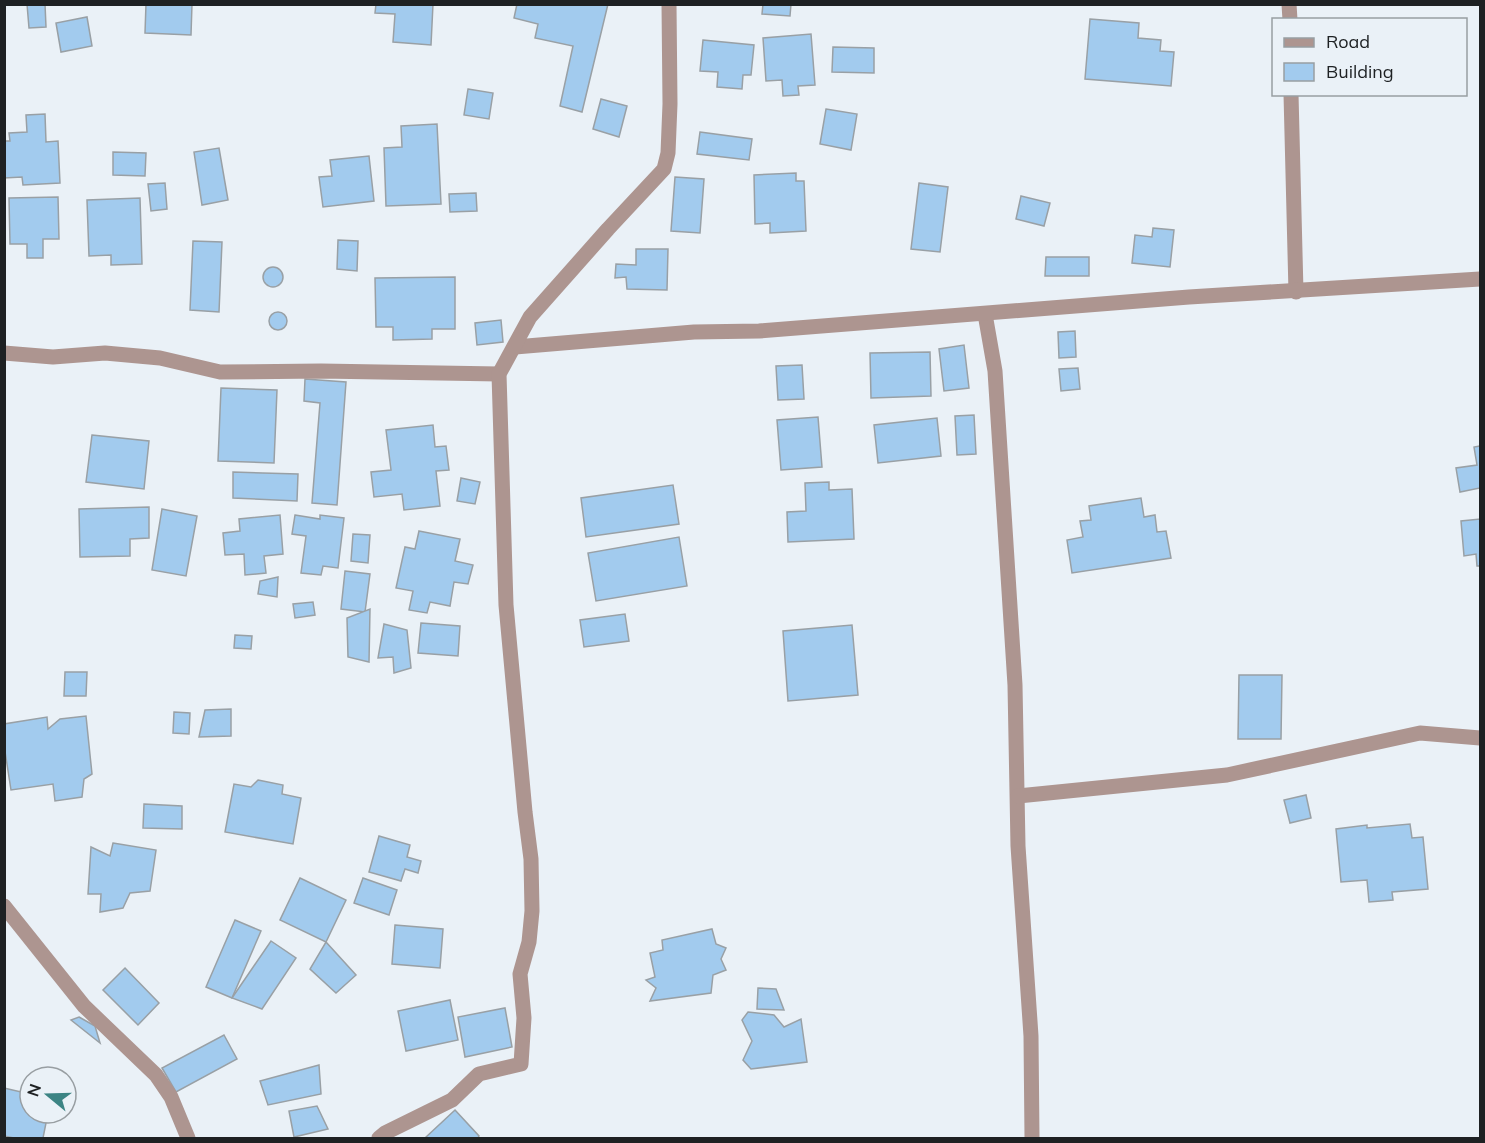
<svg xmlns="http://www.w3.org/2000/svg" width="1485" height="1143" font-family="Mulish,sans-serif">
<rect width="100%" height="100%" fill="#eaf1f7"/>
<g fill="#a2cbee" stroke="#99a0a5" stroke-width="1.5">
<polygon points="27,4 45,4 46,27 29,28"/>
<polygon points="146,4 192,4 191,35 145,33"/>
<polygon points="376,4 433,4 431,45 393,42 395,14 375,13"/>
<polygon points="517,4 608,4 582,112 560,106 573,46 535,38 538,24 514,18"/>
<polygon points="763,4 791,4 790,16 762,14"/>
<polygon points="87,17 92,46 61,52 56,23"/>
<polygon points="1090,19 1139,23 1138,38 1161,40 1160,51 1174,52 1171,86 1085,79"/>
<polygon points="811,34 815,85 798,86 799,95 783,96 782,80 766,81 763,38"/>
<polygon points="703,40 754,45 751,75 743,75 742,89 717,87 718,72 700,71"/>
<polygon points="833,47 874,48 874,73 832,72"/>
<polygon points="468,89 493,93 489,119 464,115"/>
<polygon points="601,99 627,106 619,137 593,129"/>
<polygon points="826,109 857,114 851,150 820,144"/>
<polygon points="45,114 46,142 58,141 60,183 23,185 22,177 4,178 4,141 10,141 9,133 27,132 26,115"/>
<polygon points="437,124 441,204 386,206 384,148 402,147 401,126"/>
<polygon points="700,132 752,139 749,160 697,154"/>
<polygon points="219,148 228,200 202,205 194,152"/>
<polygon points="113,152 146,153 145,176 113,175"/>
<polygon points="369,156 374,201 323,207 319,177 332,176 330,160"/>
<polygon points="796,173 796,181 804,181 806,231 770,233 770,223 755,224 754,175"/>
<polygon points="675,177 704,179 700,233 671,231"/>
<polygon points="165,183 167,209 151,211 148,184"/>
<polygon points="919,183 948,187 940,252 911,249"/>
<polygon points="476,193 477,211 450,212 449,194"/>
<polygon points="1021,196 1050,203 1044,226 1016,219"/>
<polygon points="58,197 59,239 43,239 43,258 27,258 27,244 10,244 9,198"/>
<polygon points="140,198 142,264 111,265 111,255 89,256 87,200"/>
<polygon points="1153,228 1174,230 1170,267 1132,263 1135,235 1152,237"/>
<polygon points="338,240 358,241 357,271 337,269"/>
<polygon points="193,241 222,242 219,312 190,310"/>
<polygon points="636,249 668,249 667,290 627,289 626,277 615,278 616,264 636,265"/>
<polygon points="1046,257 1089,257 1089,276 1045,276"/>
<circle cx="273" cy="277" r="10"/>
<polygon points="455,277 455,329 432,329 432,339 393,340 393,327 376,327 375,278"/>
<circle cx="278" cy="321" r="9"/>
<polygon points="501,320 503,342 477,345 475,323"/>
<polygon points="1075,331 1076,357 1059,358 1058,332"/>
<polygon points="964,345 969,388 944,391 939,349"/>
<polygon points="930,352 931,396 871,398 870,353"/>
<polygon points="802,365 804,399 778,400 776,366"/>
<polygon points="1078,368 1080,389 1061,391 1059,369"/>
<polygon points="305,379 346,382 337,505 312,503 320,403 304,401"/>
<polygon points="221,388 277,390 274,463 218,461"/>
<polygon points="974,415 976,454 957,455 955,416"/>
<polygon points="818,417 822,467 781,470 777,420"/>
<polygon points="937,418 941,456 878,463 874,425"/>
<polygon points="433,425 435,447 446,446 449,470 436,471 440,506 404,510 402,494 374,497 371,472 391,470 386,430"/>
<polygon points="92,435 149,441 144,489 86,482"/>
<polygon points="1480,446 1480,488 1460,492 1456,468 1477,465 1474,447"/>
<polygon points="233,472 298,474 297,501 233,498"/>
<polygon points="461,478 480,482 475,504 457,501"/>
<polygon points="829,482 829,490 852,489 854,539 788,542 787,512 806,511 805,483"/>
<polygon points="673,485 679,524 586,537 581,498"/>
<polygon points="1141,498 1144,517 1155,515 1157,532 1166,531 1171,558 1072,573 1067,540 1083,537 1080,521 1091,520 1089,506"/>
<polygon points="149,507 149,538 130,539 130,556 80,557 79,509"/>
<polygon points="162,509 197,516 186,576 152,570"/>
<polygon points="280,515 283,554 264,556 266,573 245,575 244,554 225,555 223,533 240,531 239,519"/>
<polygon points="295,515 320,519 320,515 344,518 338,568 323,566 321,575 301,573 306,536 292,534"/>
<polygon points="1480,519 1480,566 1477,566 1476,554 1464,556 1461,521"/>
<polygon points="419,531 460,539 455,561 473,565 468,584 454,582 450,606 430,602 427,613 409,610 413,591 396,588 405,547 415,549"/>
<polygon points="353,534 370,535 368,563 351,561"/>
<polygon points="679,537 687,586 596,601 588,553"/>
<polygon points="345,571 370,574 365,612 341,609"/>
<polygon points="278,577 277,597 258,594 260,581"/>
<polygon points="313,602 315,615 295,618 293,604"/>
<polygon points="370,609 369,662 348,657 347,618"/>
<polygon points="625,614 629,641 584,647 580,620"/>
<polygon points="421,623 460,626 458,656 418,653"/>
<polygon points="384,624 407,630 411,668 394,673 393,657 378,658"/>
<polygon points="852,625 858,695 788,701 783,631"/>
<polygon points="235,635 252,636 251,649 234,648"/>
<polygon points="65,672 87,672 86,696 64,696"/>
<polygon points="1239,675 1282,675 1281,739 1238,739"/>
<polygon points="231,709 231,736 199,737 205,710"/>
<polygon points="174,712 190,713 189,734 173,733"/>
<polygon points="86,716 92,774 84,779 82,797 55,801 53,784 11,790 4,745 4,724 47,717 48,729 60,719"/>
<polygon points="258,780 283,785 282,794 301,798 293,844 225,832 234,784 251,787"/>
<polygon points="1306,795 1311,818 1290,823 1284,800"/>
<polygon points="144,804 182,806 182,829 143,828"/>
<polygon points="1410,824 1412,838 1423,837 1428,889 1392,892 1393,900 1369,902 1367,880 1341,882 1336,829 1367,825 1367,828"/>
<polygon points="379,836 410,845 407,857 421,861 418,873 405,869 401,881 369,872"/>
<polygon points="113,843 156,850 150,891 130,893 123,908 100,912 101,894 88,894 91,847 110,856"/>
<polygon points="300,878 346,900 326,942 280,920"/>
<polygon points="363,878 397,890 389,915 354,903"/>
<polygon points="235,920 261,931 232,998 206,987"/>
<polygon points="395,925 443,929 440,968 392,964"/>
<polygon points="712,929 716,944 726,948 721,959 726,970 713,975 711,993 650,1001 656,988 646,980 655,977 650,953 663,950 662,940"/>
<polygon points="271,941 296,958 262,1009 232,998"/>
<polygon points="326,942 356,975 336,993 310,969"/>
<polygon points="125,968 159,1003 138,1025 103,990"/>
<polygon points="758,988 776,989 784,1010 757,1009"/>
<polygon points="450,1000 458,1040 406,1051 398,1011"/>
<polygon points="505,1008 512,1047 465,1057 458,1017"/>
<polygon points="748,1012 774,1015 784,1027 801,1019 807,1062 751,1069 743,1060 752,1041 742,1020"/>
<polygon points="79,1017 95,1026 100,1043 71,1020"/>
<polygon points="224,1035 237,1059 176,1092 162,1068"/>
<polygon points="319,1065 321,1094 268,1105 260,1081"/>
<polygon points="4,1088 30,1094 30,1113 48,1113 43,1138 14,1138 4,1136"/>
<polygon points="317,1106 328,1129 294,1137 289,1111"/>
<polygon points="455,1110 479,1136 478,1138 425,1138"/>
</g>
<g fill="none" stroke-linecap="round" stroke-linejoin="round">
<polyline stroke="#ad9590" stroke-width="15" points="985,314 995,371 1015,685 1018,846 1031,1036 1032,1138"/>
<g stroke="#ad9590" stroke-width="15">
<polyline points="1289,4 1290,20"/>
<polyline points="1291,94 1296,292"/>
<polyline points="515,347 694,332 759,331 1189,297 1480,279"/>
<polyline points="4,353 53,357 105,353 160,358 220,372 321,371 499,374"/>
<polyline points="1018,796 1227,775 1420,733 1480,738"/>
<polyline points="4,906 84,1006 156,1075 171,1097 188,1138"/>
<polyline points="379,1138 385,1133 452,1100 479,1074 521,1064 524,1018 520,974 529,942 532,911 531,859 525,812 506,605 499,374 530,317 608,229 664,169 668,153 670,104 669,4"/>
</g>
</g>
<rect width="1485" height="1143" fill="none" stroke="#1e2123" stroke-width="12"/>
<rect x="1272" y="18" width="195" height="78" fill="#eaf1f7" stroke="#989ea2" stroke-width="1.5"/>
<rect x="1284" y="38" width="30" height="9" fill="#ad9590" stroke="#989ea2" stroke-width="1.5"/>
<text x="1326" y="48" font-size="18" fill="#1e2123">Road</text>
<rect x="1284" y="63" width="30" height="18" fill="#a2cbee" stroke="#989ea2" stroke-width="1.5"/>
<text x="1326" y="78" font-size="18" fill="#1e2123">Building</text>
<g transform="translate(48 1095) rotate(289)"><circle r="28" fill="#eaf1f7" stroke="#989ea2" stroke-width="1.5"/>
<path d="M0-4.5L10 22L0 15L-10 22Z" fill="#3c8484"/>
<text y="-9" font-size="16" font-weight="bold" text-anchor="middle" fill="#1e2123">N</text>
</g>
</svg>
